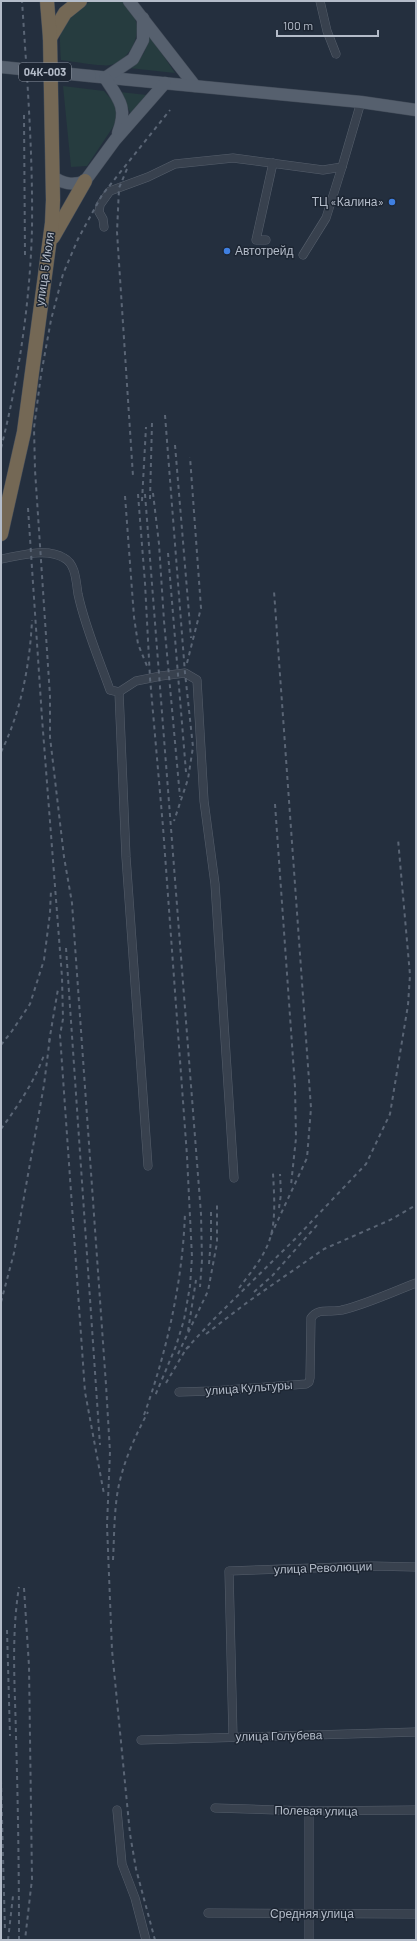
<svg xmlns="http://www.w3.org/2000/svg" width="417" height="1941" font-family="Barlow,sans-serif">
<rect width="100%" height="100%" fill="#242f3e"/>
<g fill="#263c3f">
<path d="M91,1h32c6,6 11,12 13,21 5,16 -9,40 -26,43 -7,2 -40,-4 -49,-5 -2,-41 -3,-36 30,-59z"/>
<path d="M148,33l27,40 -46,-5c15,-12 18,-16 19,-35z"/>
<polygon points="63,86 104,91 117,106 117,121 87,166 71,167"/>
<polygon points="120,92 147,95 131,114"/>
</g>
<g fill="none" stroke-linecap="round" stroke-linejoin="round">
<defs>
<g id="street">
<polyline points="320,1 327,31 336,54"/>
<polyline points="104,227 103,219 99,212 100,205 110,191 148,177 175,164 233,158 323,170 342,167 361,102"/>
<polyline points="266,240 256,240 273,163"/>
<polyline points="303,255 326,218 342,167"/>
<path d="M1,559c19,-3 45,-12 63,-1 12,6 12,24 14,36 7,33 21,65 32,96l9,2 7,165 22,309"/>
<polyline points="119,692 136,681 161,676 185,673 197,680 204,801 215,884 234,1178"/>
<path d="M179,1392l34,-1 93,-7 3,-2 1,-4 1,-60c7,-11 20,-5 31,-8 25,-6 50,-18 74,-27"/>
<polyline points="233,1737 229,1571 371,1566 416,1567"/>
<polyline points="141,1740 416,1732"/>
<polyline points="215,1808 309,1811 416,1810"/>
<polyline points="117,1810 122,1864 135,1898 146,1940"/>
<polyline points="208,1913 416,1914"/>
<polyline points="309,1940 309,1811"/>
</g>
<g id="primary">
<polyline points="129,1 195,86"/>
<polyline points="90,76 361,102 416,110"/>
<polyline points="105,78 133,59 143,40 143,18"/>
<path d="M105,78c14,21 23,30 13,55"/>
<path d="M52,176c11,8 21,10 33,5l30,-41 50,-57"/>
</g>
<g id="highway">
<polyline points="50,38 65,13 80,1"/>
<polyline points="53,237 85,181"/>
<polyline points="1,534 24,432 52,223 53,200 50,38 47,1"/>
</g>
</defs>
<use href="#street" stroke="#565f6c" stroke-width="9"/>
<use href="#primary" stroke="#414a57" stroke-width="13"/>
<use href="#highway" stroke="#434c59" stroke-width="15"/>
<use href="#street" stroke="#38414e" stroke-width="8"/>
<use href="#primary" stroke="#56606e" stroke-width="12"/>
<use href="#highway" stroke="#746855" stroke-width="14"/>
<g stroke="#5a6575" stroke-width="2" stroke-dasharray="4 4" stroke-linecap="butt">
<polyline points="24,115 25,255"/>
<polyline points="127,169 119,188 117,232 133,476"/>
<polyline points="165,415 185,673 193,747 188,779 174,821"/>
<polyline points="175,445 191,638"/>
<path d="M1,448c18,-71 29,-146 31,-219 1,-76 -5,-152 -10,-228"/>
<polyline points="153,493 159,544 164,621 180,797"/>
<polyline points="138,494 145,583 150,678 163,827 187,1156 192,1257 190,1286 184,1320 176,1346 155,1396"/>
<polyline points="145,494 201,1214 202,1260 200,1287"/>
<polyline points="125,496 134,617 138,644 147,666"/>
<polyline points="150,499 152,423"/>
<polyline points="142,501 146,427"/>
<polyline points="28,508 42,718 62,977 63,1019 60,1035 85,1392 104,1494"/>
<polyline points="168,553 186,772"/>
<polyline points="187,663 201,608 190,457"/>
<path d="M1,752c20,-40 29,-88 31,-132"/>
<polyline points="275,804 295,1087 296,1138 291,1185"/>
<polyline points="66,948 100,1445"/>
<polyline points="49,1042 58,989"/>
<polyline points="1,1045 12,1031 30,1004 44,960 50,913 51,890"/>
<path d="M1,1129c16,-22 34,-48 43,-74"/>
<polyline points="279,1208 281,1194 280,1174"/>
<polyline points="271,1235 307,1158 311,1108 274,591"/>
<polyline points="209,1264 211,1239 211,1210"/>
<path d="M239,1288c12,-16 27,-33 32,-53 5,-19 3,-42 2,-62"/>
<polyline points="254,1292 272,1276 318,1224"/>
<polyline points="1,1302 14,1253 44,1085 50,1037"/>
<polyline points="188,1331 196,1280"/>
<polyline points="206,1334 249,1301 324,1249 390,1220 416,1205"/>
<polyline points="186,1349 214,1319 295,1239 366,1164 390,1114 408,1005 410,975 398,839"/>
<polyline points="178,1354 208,1291 217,1243 217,1205"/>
<polyline points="166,1383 186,1349 190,1346"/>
<path d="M144,1415c23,-64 39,-135 41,-203"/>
<path d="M113,1560c1,-19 1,-37 3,-56 3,-33 17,-64 32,-92"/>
<polyline points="24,1588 29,1666 32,1879 25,1940"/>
<polyline points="7,1630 10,1736"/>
<polyline points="1,1780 5,1932"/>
<polyline points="8,1940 13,1896"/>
<path d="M19,1940c0,-68 -1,-136 -3,-204 -1,-50 -5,-99 3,-149"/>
<polyline points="155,1940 136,1869 130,1834 112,1650 107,1525 110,1452 106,1385 72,903 64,857 50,737 50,696 35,470 34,428 41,375 51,320 63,274 78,239 102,195 170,110"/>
</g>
<defs>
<polyline id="primary-bridge" points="1,67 90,76"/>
</defs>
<use href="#primary-bridge" stroke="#414a57" stroke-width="13" stroke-linecap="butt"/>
<use href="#primary-bridge" stroke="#56606e" stroke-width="12"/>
</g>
<g fill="#3f7fe0" stroke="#1d2633" stroke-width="1.5">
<circle cx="392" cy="202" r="4"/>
<circle cx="227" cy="251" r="4"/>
</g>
<g text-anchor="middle" stroke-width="3" stroke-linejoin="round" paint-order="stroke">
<rect fill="#1d2633" stroke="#878f9c" stroke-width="1" x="19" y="63" width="52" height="18" rx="3"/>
<g font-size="11" font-weight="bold" fill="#b4bcc9">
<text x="45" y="76">04К-003</text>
</g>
<g font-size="12" fill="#b4bcc9" stroke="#1d2633" text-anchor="end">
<text x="384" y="206">ТЦ «Калина»</text>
<text x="235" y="255" text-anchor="start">Автотрейд</text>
</g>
<g font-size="12" fill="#b4bcc9" stroke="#1d2633">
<text transform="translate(45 269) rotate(-82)" y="4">улица 5 Июля</text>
<text transform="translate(249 1388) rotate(-4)" y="4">улица Культуры</text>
<text transform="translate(323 1568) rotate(-2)" y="4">улица Революции</text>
<text transform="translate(279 1736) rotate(-1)" y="4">улица Голубева</text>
<text transform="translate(316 1811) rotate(1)" y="4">Полевая улица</text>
<text x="312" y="1918">Средняя улица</text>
</g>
</g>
<rect width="417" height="1941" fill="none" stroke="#b4bcc9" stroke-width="4"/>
<path d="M277 30v6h101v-6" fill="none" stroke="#b4bcc9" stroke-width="2"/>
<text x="283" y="30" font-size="12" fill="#b4bcc9" stroke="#1d2633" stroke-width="3" paint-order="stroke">100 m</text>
</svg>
